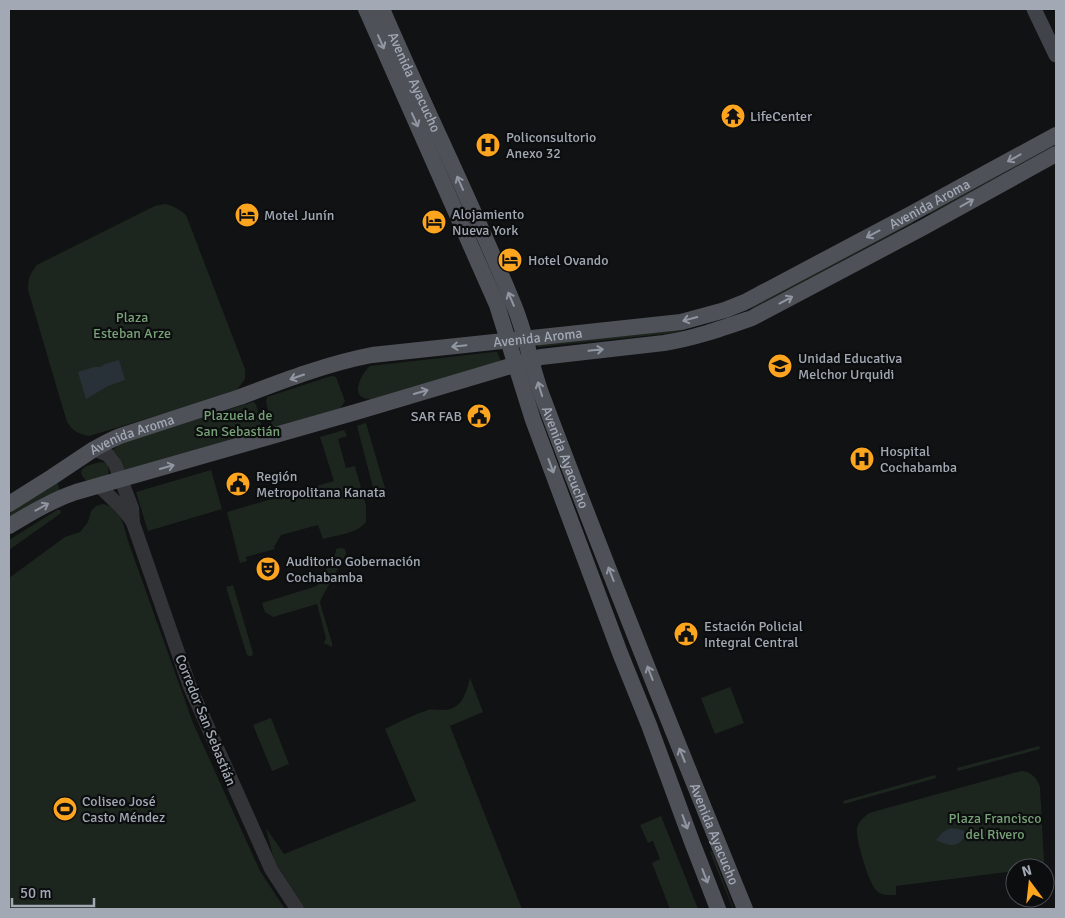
<svg xmlns="http://www.w3.org/2000/svg" width="1065" height="918" font-family="Signika,sans-serif">
<rect width="100%" height="100%" fill="#111213"/>
<g fill="#1d261e">
<polygon points="1056,143 1056,145 930,214 930,213"/>
<path d="M165,204c9,2 14,5 21,11l59,154v10l-10,13 -146,44c-11,-2 -16,-5 -22,-14l-39,-132c0,-11 2,-17 9,-25l118,-59z"/>
<polygon points="912,222 913,223 752,309 751,308"/>
<polygon points="733,314 733,316 673,333 538,347 538,345"/>
<path d="M494,352h3l4,9 -129,38c-24,1 -12,-24 -2,-33z"/>
<polygon points="331,376 336,377 345,401 340,409 274,428 272,427 266,401 267,397"/>
<path d="M253,402l2,1c4,11 11,22 1,30l-131,38c-3,-9 -5,-15 -13,-21l13,-9z"/>
<polygon points="366,423 387,495 376,499 357,426"/>
<path d="M344,430l3,6 -9,3 8,29 9,-2 11,40v16c-10,12 -29,13 -43,17l-5,-14 -37,10 -7,12 1,2 -29,8 1,4 -7,2 -13,-51 107,-31 -14,-44z"/>
<path d="M101,462c7,0 9,7 7,13l-21,6c-16,-13 5,-17 14,-19z"/>
<polygon points="211,470 222,509 148,531 136,492"/>
<polygon points="57,482 60,491 43,497 9,518 9,511"/>
<path d="M103,504c18,4 21,22 25,37l65,182 67,148 25,38h-276v-331l56,-41 15,-5 8,-10 3,-11 5,-5z"/>
<polygon points="57,510 60,510 61,513 9,550 9,540"/>
<polygon points="341,548 345,549 346,554 321,599 320,603 332,643 332,647 324,643 326,638 317,604 273,617 265,612 262,603 317,586 336,552 336,549"/>
<polygon points="233,585 253,653 252,656 250,656 247,655 226,587"/>
<path d="M470,678l13,34 -33,14 72,183h-217l-31,-49 -8,-32 18,26 132,-53 -31,-72c14,-7 28,-14 43,-19 4,-1 10,0 15,0 19,0 23,-17 27,-32z"/>
<polygon points="730,687 744,723 715,734 701,698"/>
<polygon points="271,718 289,764 272,771 253,725"/>
<polygon points="1039,746 1040,749 958,771 957,768"/>
<path d="M1021,771c10,0 16,7 19,16l4,74 -2,7h-27v10h-2l-6,-6 -111,14v9c-7,0 -14,1 -19,-4 -8,-6 -22,-54 -20,-63 2,-7 7,-11 12,-15z"/>
<polygon points="935,775 936,778 844,804 843,801"/>
<polygon points="661,816 698,909 670,909 652,863 660,859 653,841 648,843 640,825"/>
<polygon points="712,851 732,904 734,909 733,909 710,852"/>
</g>
<g fill="#273137">
<polygon points="119,360 125,380 108,386 86,399 78,372 94,367 101,367 105,364"/>
<path d="M951,828l11,2 5,3c-8,15 -17,14 -31,7l7,-8z"/>
</g>
<g fill="none" stroke-linecap="round" stroke-linejoin="round">
<g stroke="#323438" stroke-width="14">
<polyline points="94,449 108,455 115,464 132,508 133,523 190,687 271,869 297,909"/>
<polyline points="99,486 121,507 133,522"/>
</g>
<polyline stroke="#404349" stroke-width="15" points="1034,9 1056,55"/>
<g stroke="#4e5158" stroke-width="16">
<polyline points="366,9 497,305 533,420 620,653 649,725 692,842 718,909"/>
<path id="s1" d="M382,9c43,100 92,198 133,299 12,30 17,63 29,93 64,170 132,339 201,508"/>
<path id="s2" d="M9,504l43,-27 42,-28 15,-8 11,-5 120,-39c42,-16 89,-34 132,-42l309,-33 44,-12 20,-8 164,-87 147,-80"/>
<path d="M9,526c22,-13 43,-26 67,-34l280,-80 185,-55 123,-14c31,-5 59,-15 88,-25l172,-91 132,-73"/>
</g>
</g>
<defs><path id="oneway-shaft" d="M-6 0H5M1.5-3L5.5 0L1.5 3" fill="none" stroke-width="1.6" stroke-linecap="round" stroke-linejoin="round" transform="scale(1.25)"/></defs>
<g stroke="#9197a2">
<use href="#oneway-shaft" transform="translate(381 42) rotate(66)"/>
<use href="#oneway-shaft" transform="translate(415 120) rotate(66)"/>
<use href="#oneway-shaft" transform="translate(1014 158) rotate(151)"/>
<use href="#oneway-shaft" transform="translate(460 183) rotate(-114)"/>
<use href="#oneway-shaft" transform="translate(967 203) rotate(-29)"/>
<use href="#oneway-shaft" transform="translate(873 234) rotate(152)"/>
<use href="#oneway-shaft" transform="translate(511 299) rotate(-113)"/>
<use href="#oneway-shaft" transform="translate(786 300) rotate(-28)"/>
<use href="#oneway-shaft" transform="translate(690 319) rotate(165)"/>
<use href="#oneway-shaft" transform="translate(459 346) rotate(174)"/>
<use href="#oneway-shaft" transform="translate(596 350) rotate(-6)"/>
<use href="#oneway-shaft" transform="translate(297 377) rotate(161)"/>
<use href="#oneway-shaft" transform="translate(540 389) rotate(-107)"/>
<use href="#oneway-shaft" transform="translate(421 392) rotate(-16)"/>
<use href="#oneway-shaft" transform="translate(551 466) rotate(70)"/>
<use href="#oneway-shaft" transform="translate(167 467) rotate(-16)"/>
<use href="#oneway-shaft" transform="translate(42 507) rotate(-29)"/>
<use href="#oneway-shaft" transform="translate(611 574) rotate(-111)"/>
<use href="#oneway-shaft" transform="translate(650 673) rotate(-111)"/>
<use href="#oneway-shaft" transform="translate(682 755) rotate(-112)"/>
<use href="#oneway-shaft" transform="translate(685 822) rotate(70)"/>
<use href="#oneway-shaft" transform="translate(705 876) rotate(69)"/>
</g>
<defs>
<symbol id="temple-disc" viewBox="-11 -11 22 22"><circle r="9.5" fill="#fda51f" stroke="#0c0d0e"/><path d="M0-6L5-2H3V0L6.5 2.5H4V6H1.5V3h-3V6H-4V2.5H-6.5L-3 0V-2H-5Z" fill="#111"/></symbol>
<symbol id="hospital-disc" viewBox="-11 -11 22 22"><circle r="9.5" fill="#fda51f" stroke="#0c0d0e"/><path d="M-5-5h3v3.5h4V-5h3V5h-3V1.5h-4V5h-3Z" fill="#111"/></symbol>
<symbol id="hotel-disc" viewBox="-11 -11 22 22"><circle r="9.5" fill="#fda51f" stroke="#0c0d0e"/><path d="M-6-4.5h1.5V1H6V5H4.5V3h-9V5H-6ZM-4 0a1.8 1.8 0 1 1 3.6 0ZM.5 0V-2.5h3Q6-2.5 6 0Z" fill="#111"/></symbol>
<symbol id="school-disc" viewBox="-11 -11 22 22"><circle r="9.5" fill="#fda51f" stroke="#0c0d0e"/><path d="M0-5L7-2L0 1L-7-2ZM-4 1L0 2.5L4 1V4Q0 6-4 4Z" fill="#111"/></symbol>
<symbol id="civic-disc" viewBox="-11 -11 22 22"><circle r="9.5" fill="#fda51f" stroke="#0c0d0e"/><path d="M-.6-6.5H3V-4.5H.6V-3L4-1V1h2V6H-6V1h2V-1L-.6-3ZM-1.2 2.5V6h2.4V2.5Z" fill="#111"/></symbol>
<symbol id="theatre-disc" viewBox="-11 -11 22 22"><circle r="9.5" fill="#fda51f" stroke="#0c0d0e"/><path d="M-5-5.5Q0-4 5-5.5V0Q5 5 0 6Q-5 5-5 0ZM-3.3-2.5H-1v1.5H-3.3ZM1-2.5H3.3v1.5H1ZM-2.8 1Q0 5.5 2.8 1Z" fill="#111"/></symbol>
<symbol id="stadium-disc" viewBox="-11 -11 22 22"><circle r="9.5" fill="#fda51f" stroke="#0c0d0e"/><path d="M0-5a6.5 5 0 1 0 0 10a6.5 5 0 1 0 0-10ZM-3.5-1.8h7v3.6h-7Z" fill="#111"/></symbol>
</defs>
<g fill-rule="evenodd">
<use href="#temple-disc" x="719" y="102" width="28" height="28"/>
<use href="#hospital-disc" x="474" y="131" width="28" height="28"/>
<use href="#hotel-disc" x="233" y="201" width="28" height="28"/>
<use href="#hotel-disc" x="420" y="208" width="28" height="28"/>
<use href="#hotel-disc" x="496" y="246" width="28" height="28"/>
<use href="#school-disc" x="766" y="352" width="28" height="28"/>
<use href="#civic-disc" x="465" y="402" width="28" height="28"/>
<use href="#hospital-disc" x="848" y="445" width="28" height="28"/>
<use href="#civic-disc" x="224" y="470" width="28" height="28"/>
<use href="#theatre-disc" x="254" y="555" width="28" height="28"/>
<use href="#civic-disc" x="672" y="620" width="28" height="28"/>
<use href="#stadium-disc" x="51" y="795" width="28" height="28"/>
</g>
<g text-anchor="middle" stroke-width="4.5" stroke-linejoin="round" paint-order="stroke">
<g font-size="14" fill="#a2a9b5" stroke="#0c0d0e">
<text dy="5" stroke="none"><textPath href="#s1" startOffset="80">Avenida Ayacucho</textPath></text>
<text dy="5" stroke="none"><textPath href="#s2" startOffset="982">Avenida Aroma</textPath></text>
<text dy="5" stroke="none"><textPath href="#s2" startOffset="562">Avenida Aroma</textPath></text>
<text dy="5" stroke="none"><textPath href="#s2" startOffset="142">Avenida Aroma</textPath></text>
<text dy="5" stroke="none"><textPath href="#s1" startOffset="485">Avenida Ayacucho</textPath></text>
<text transform="translate(206 720) rotate(68)" y="5">Corredor San Sebastián</text>
<text dy="5" stroke="none"><textPath href="#s1" startOffset="890">Avenida Ayacucho</textPath></text>
</g>
<g font-size="14" fill="#a2a9b5" stroke="#0c0d0e" text-anchor="start">
<text x="750" y="121">LifeCenter</text>
<text x="506" y="142">Policonsultorio<tspan x="506" dy="16">Anexo 32</tspan></text>
<text x="452" y="219">Alojamiento<tspan x="452" dy="16">Nueva York</tspan></text>
<text x="264" y="220">Motel Junín</text>
<text x="528" y="265">Hotel Ovando</text>
<text x="798" y="363">Unidad Educativa<tspan x="798" dy="16">Melchor Urquidi</tspan></text>
<text x="462" y="421" text-anchor="end">SAR FAB</text>
<text x="880" y="456">Hospital<tspan x="880" dy="16">Cochabamba</tspan></text>
<text x="256" y="481">Región<tspan x="256" dy="16">Metropolitana Kanata</tspan></text>
<text x="286" y="566">Auditorio Gobernación<tspan x="286" dy="16">Cochabamba</tspan></text>
<text x="704" y="631">Estación Policial<tspan x="704" dy="16">Integral Central</tspan></text>
<text x="82" y="806">Coliseo José<tspan x="82" dy="16">Casto Méndez</tspan></text>
</g>
<g font-size="14" fill="#77a177" stroke="#0c0d0e">
<text x="132" y="322">Plaza<tspan x="132" dy="16">Esteban Arze</tspan></text>
<text x="238" y="420">Plazuela de<tspan x="238" dy="16">San Sebastián</tspan></text>
<text x="995" y="823">Plaza Francisco<tspan x="995" dy="16">del Rivero</tspan></text>
</g>
</g>
<rect width="1065" height="918" fill="none" stroke="#a2a9b5" stroke-width="20"/>
<g transform="translate(1030 883) rotate(345)"><circle r="24" fill="#0c0d0e" stroke="#484b51"/>
<path d="M0-4L9 19L0 12L-9 19Z" fill="#fda51f"/>
<text y="-8" font-size="14" font-weight="bold" text-anchor="middle" fill="#a2a9b5">N</text>
</g>
<path d="M12 898v8h82v-8" fill="none" stroke="#a2a9b5" stroke-width="2.5"/>
<text x="20" y="898" font-size="15" fill="#a2a9b5" stroke="#0c0d0e" stroke-width="4" paint-order="stroke">50 m</text>
</svg>
